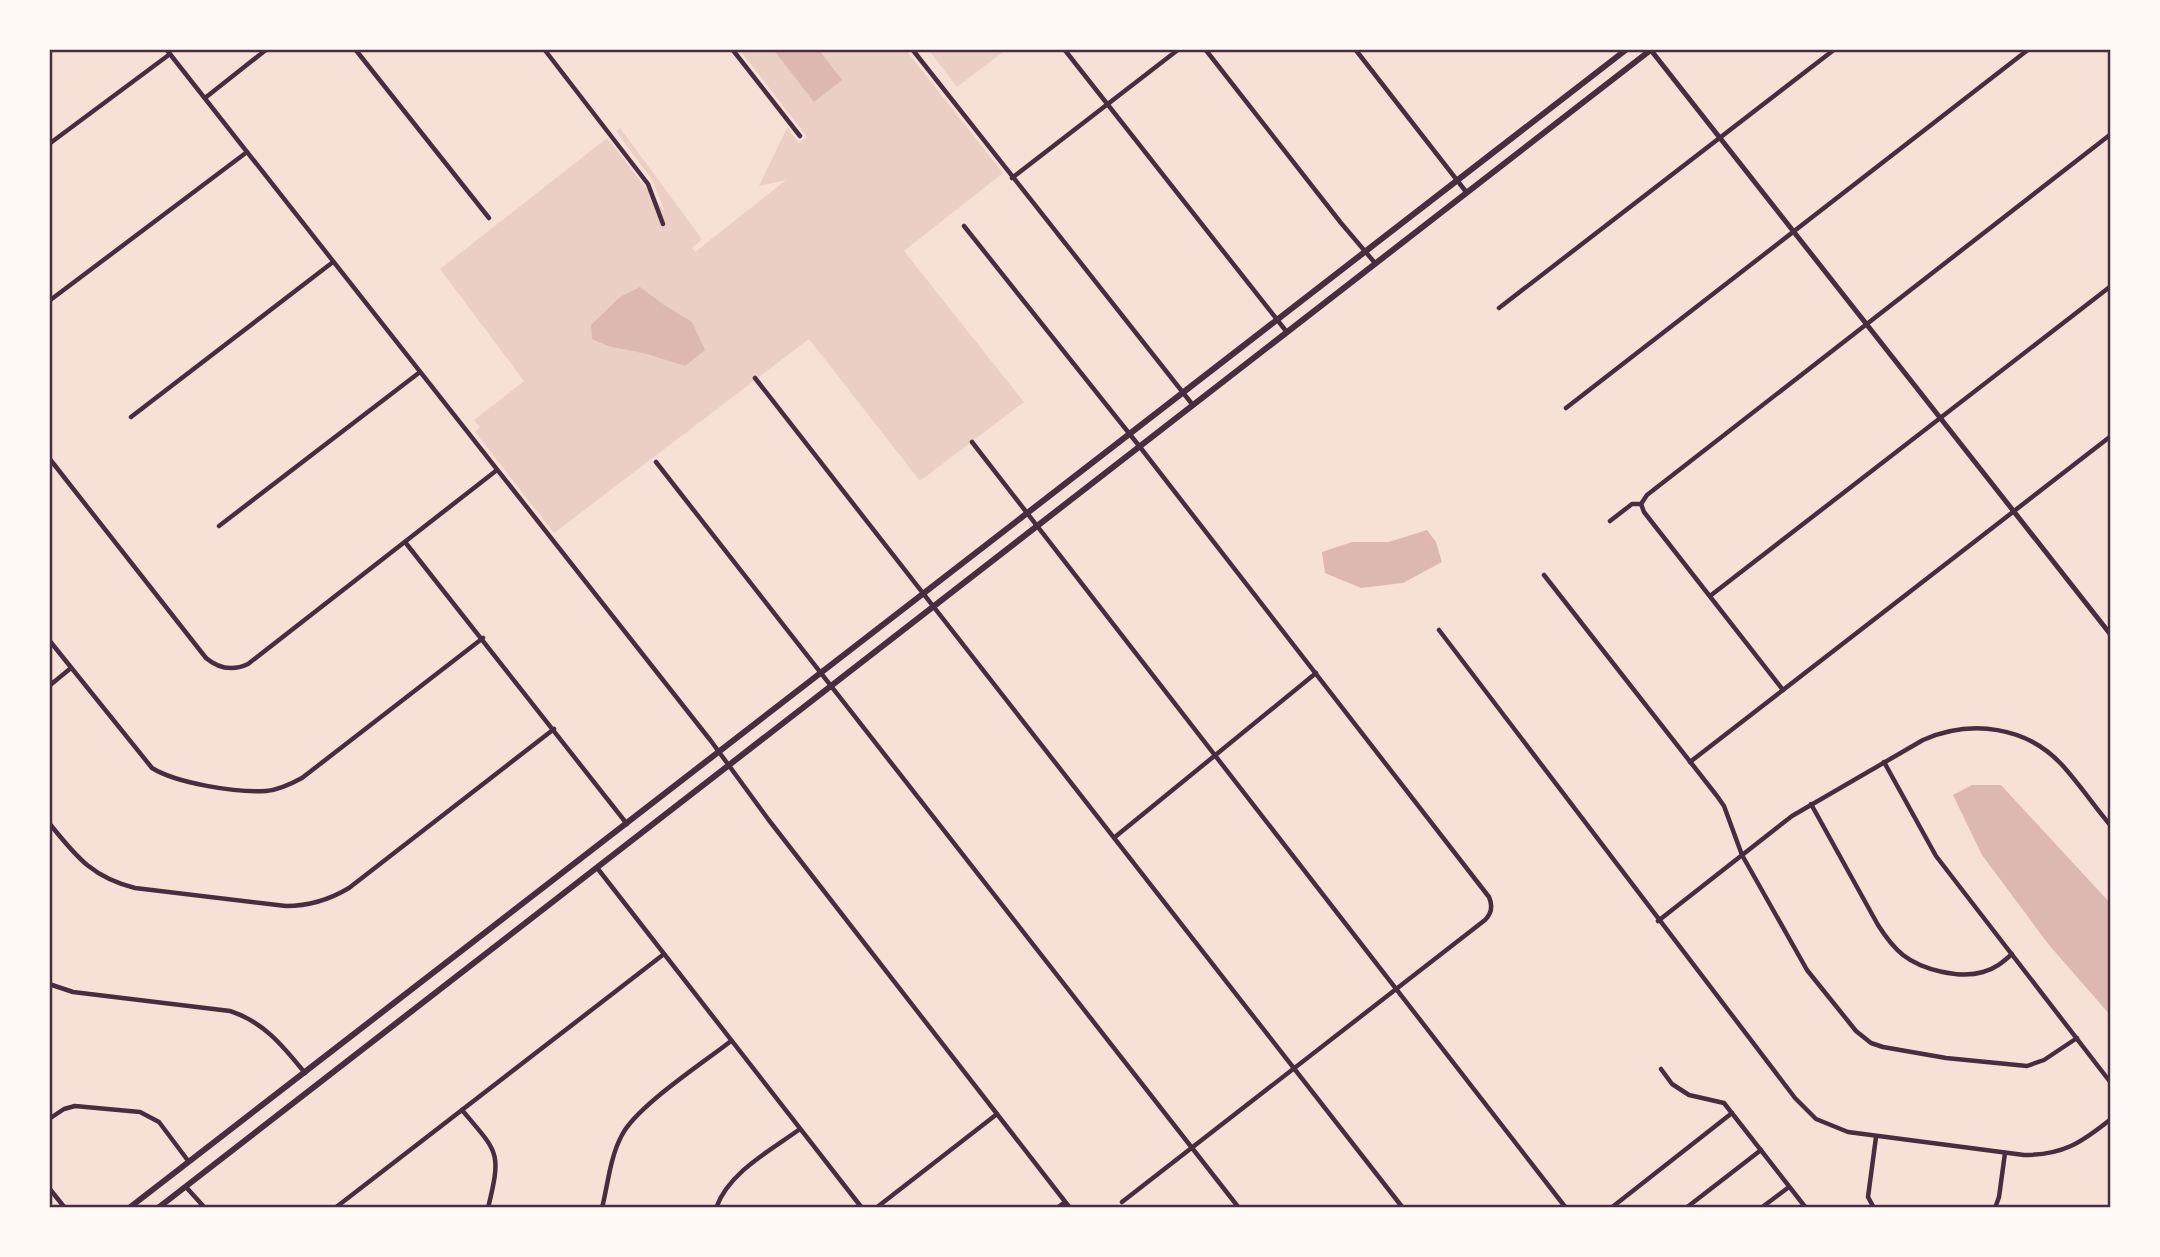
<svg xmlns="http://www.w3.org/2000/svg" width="2160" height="1257" font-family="'Titillium Web',sans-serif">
<rect width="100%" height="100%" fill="#f7e1d7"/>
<g fill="#ebcfc5">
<polygon points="739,49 905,49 1003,173 904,251 1024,402 920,481 809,339 554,533 475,432 480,427 474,420 524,381 440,269 607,138 665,212 653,181 616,131 620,128 702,239 692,248 695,252 786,180 759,186 787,128 799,143 807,137"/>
<polygon points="928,49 1007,49 957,87"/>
</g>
<g fill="#dcb8b0">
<polygon points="773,49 818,49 842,80 814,102"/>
<polygon points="640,287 664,305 692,322 705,350 685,366 647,354 608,346 592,339 591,325 620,297"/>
<polygon points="1427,530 1436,542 1442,562 1403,583 1361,588 1325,573 1322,552 1352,542 1389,542"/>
<polygon points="1972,785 2001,785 2111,904 2111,1016 2049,945 1982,855 1953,795"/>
</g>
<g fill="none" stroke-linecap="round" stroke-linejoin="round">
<g stroke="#4a2c40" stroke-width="4.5">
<polyline points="166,49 711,741 768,819 1070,1208"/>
<polyline points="355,49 489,218"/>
<polyline points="544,49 648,184 663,224"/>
<polyline points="732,49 800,136"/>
<polyline points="912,49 1192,404"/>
<polyline points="1064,49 1286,331"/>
<polyline points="1205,49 1341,223 1375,263"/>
<polyline points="1355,49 1467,193"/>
<polyline points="205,98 267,49"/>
<polyline points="49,144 170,54"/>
<polyline points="1012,178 1179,49"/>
<path d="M964,226l176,221 349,450c4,9 3,16 -4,23l-363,282"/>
<polyline points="49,301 247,152"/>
<polyline points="1499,308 1835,49"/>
<polyline points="755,378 1403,1208"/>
<polyline points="1566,408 2029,49"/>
<polyline points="131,417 333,262"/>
<polyline points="972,442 1566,1208"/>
<path d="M49,458l157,200c13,11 27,13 42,6l249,-194"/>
<polyline points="656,462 1239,1208"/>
<polyline points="1641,504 1644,512 1783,690"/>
<polyline points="1610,521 1632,504 1641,504 1647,495 2111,134"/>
<polyline points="219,526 420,372"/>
<polyline points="405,542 627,824"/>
<polyline points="1544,575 1717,796 1724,806 1742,855 1807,970 1856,1031 1871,1043 1883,1047 1946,1058 2027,1066 2044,1060 2077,1038"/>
<polyline points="1710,596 2111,286"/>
<path d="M1439,630l356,468 21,21 32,13 176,23c39,0 57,-12 87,-36"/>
<path d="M49,640l103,128c24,15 84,25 114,23 13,-1 25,-7 36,-13l181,-140"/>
<polyline points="49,686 71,668"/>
<polyline points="1690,762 2111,436"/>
<polyline points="1884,762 1936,856 2111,1083"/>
<path d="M1811,804l67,121c7,11 15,22 25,30 19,15 57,24 80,17 12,-3 20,-10 29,-18"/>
<path d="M49,823c27,33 42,54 86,65l151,18c23,0 43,-6 63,-18l205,-159"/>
<polyline points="1115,837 1316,673"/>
<polyline points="598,869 862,1208"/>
<path d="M1658,921l134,-105 131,-76c48,-21 104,-14 140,26 17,19 32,41 48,60"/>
<path d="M49,984l24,8 157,19c34,11 53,35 75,62"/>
<polyline points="1661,1069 1672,1084 1689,1095 1724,1103 1806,1208"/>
<path d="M462,1110c36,43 40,41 26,98"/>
<polyline points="49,1119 64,1109 75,1106 140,1112 159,1122 189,1162"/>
<polyline points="186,1187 205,1208"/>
<polyline points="49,1188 65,1208"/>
<polyline points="335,1208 664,954"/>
<path d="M602,1208c6,-24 8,-51 20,-73 15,-29 81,-72 109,-94"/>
<path d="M716,1208c13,-36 55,-58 84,-79"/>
<polyline points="876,1208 997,1114"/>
<polyline points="1057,1208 1065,1202"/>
<polyline points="1611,1208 1732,1113"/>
<polyline points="1686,1208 1761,1150"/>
<polyline points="1761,1208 1789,1187"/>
<polyline points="1874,1208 1868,1197 1876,1137"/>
<polyline points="1995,1208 1999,1197 2005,1153"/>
</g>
<polyline stroke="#4a2c40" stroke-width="5" points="1650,49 2111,635"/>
<g stroke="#4a2c40" stroke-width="6">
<polyline points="129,1208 1627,49"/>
<polyline points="158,1208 1652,49"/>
</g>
</g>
<rect width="2160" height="1257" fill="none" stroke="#fffaf5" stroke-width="102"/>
<rect x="51" y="51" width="2058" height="1155" fill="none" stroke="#4a2c40" stroke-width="2.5"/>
</svg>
